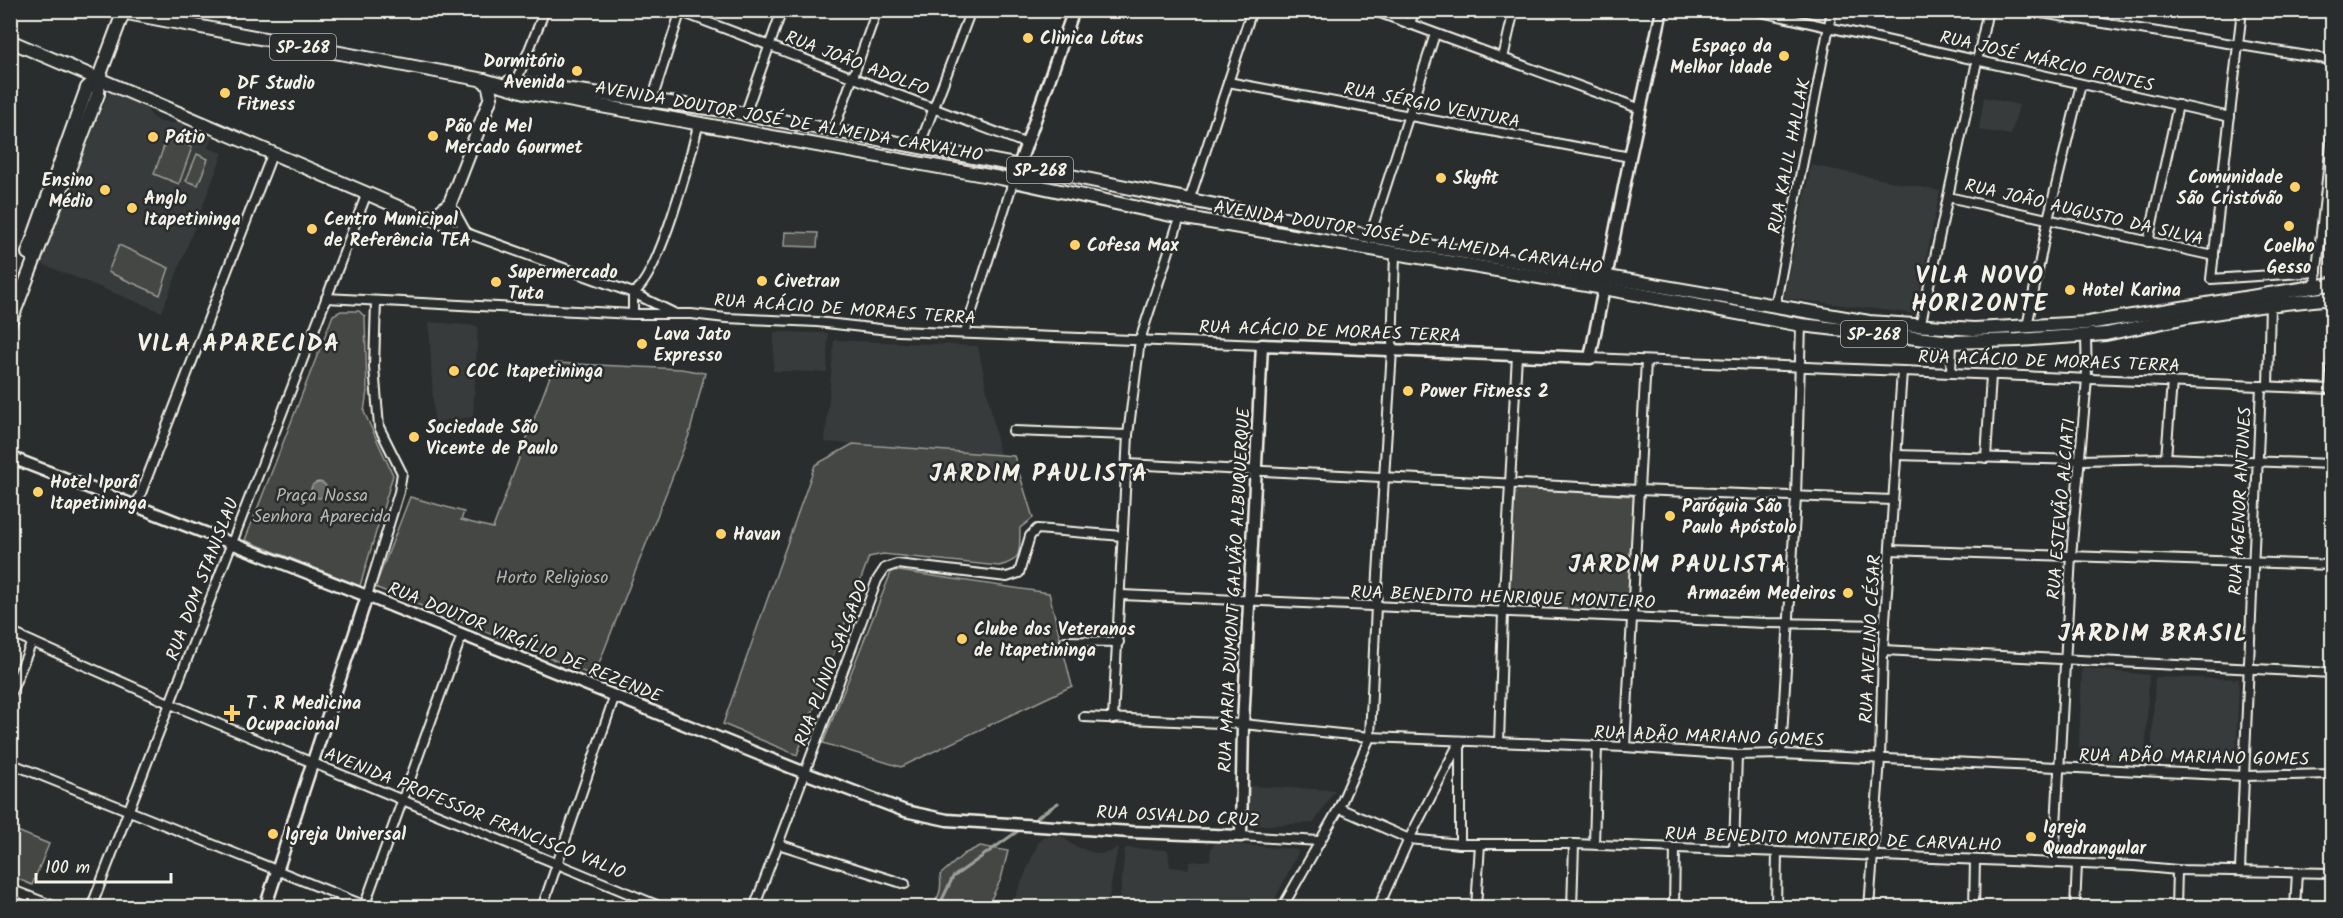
<svg xmlns="http://www.w3.org/2000/svg" width="2343" height="918" font-family="Kalam,sans-serif">
<rect width="100%" height="100%" fill="#2a2d2e"/>
<filter id="ink" filterUnits="userSpaceOnUse"><feTurbulence type="fractalNoise" baseFrequency=".0167" numOctaves="2"/><feDisplacementMap in="SourceGraphic" scale="12" xChannelSelector="R" yChannelSelector="G"/><feConvolveMatrix kernelMatrix="1 2 1 2 8 2 1 2 1" color-interpolation-filters="sRGB"/></filter>
<g filter="url(#ink)">
<g fill="#373a3a">
<polygon points="110,89 142,100 150,114 159,122 175,123 188,120 214,131 208,148 223,153 162,312 39,263"/>
<polygon points="1984,97 2019,105 2011,135 1979,130"/>
<polygon points="1811,165 1940,191 1915,314 1784,298"/>
<polygon points="429,322 478,326 473,417 434,422"/>
<polygon points="774,332 828,333 827,372 773,371"/>
<polygon points="834,340 978,346 1000,455 825,442"/>
<polygon points="2082,668 2149,675 2145,762 2086,758 2081,752 2079,747"/>
<polygon points="2155,677 2239,679 2236,756 2232,762 2226,764 2151,760"/>
<polygon points="1249,786 1335,790 1314,823 1247,826"/>
<polygon points="1060,835 1073,845 1088,851 1100,854 1110,852 1118,847 1107,907 1011,907 1038,843 1042,837"/>
<polygon points="1216,843 1293,849 1299,851 1271,907 1119,907 1125,848 1168,850 1170,867 1188,869 1190,862 1210,860 1211,847"/>
</g>
<g fill="#444645" stroke="#9c9c96" stroke-width="1.5">
<polygon points="167,138 192,147 179,184 154,174"/>
<polygon points="197,154 208,159 198,185 186,181"/>
<polygon points="785,232 818,233 817,247 784,246"/>
<polygon points="119,245 169,268 160,295 108,272"/>
<polygon points="341,311 359,311 365,317 367,391 364,412 393,475 360,586 245,540 333,315"/>
<polygon points="555,363 681,369 705,373 689,435 594,676 375,587 410,497 464,512 461,520 493,528"/>
<path d="M853,444l161,12 19,62 -13,10c-1,22 4,32 -21,38l-116,-12 -14,3 -72,198 -74,-31 92,-259z"/>
<polygon points="1514,488 1634,496 1628,613 1508,608"/>
<polygon points="892,570 1049,593 1072,686 901,767 823,743"/>
<polygon points="10,828 49,844 32,885 11,876"/>
<path d="M980,846l28,5 -7,28 -14,28h-57c10,-9 12,-19 10,-32l24,-21z"/>
</g>
<circle fill="#676866" stroke="#9f9f9a" stroke-width="1.5" cx="319" cy="490" r="8"/>
<g fill="none" stroke-linecap="round" stroke-linejoin="round">
<g stroke="#9f9f9a" stroke-width="3">
<polyline points="1036,818 1058,803"/>
<polyline points="938,908 953,877 1018,831"/>
</g>
<defs>
<g id="street">
<polyline points="676,10 1027,144"/>
<polyline points="1372,10 1641,109"/>
<polyline points="1752,10 2230,117"/>
<polyline points="2022,10 2332,60"/>
<polyline points="2242,10 2211,279 2317,272"/>
<polyline points="1410,25 1414,10"/>
<polyline points="1503,58 1514,10"/>
<polyline points="1228,82 1630,157"/>
<polyline points="514,87 545,10"/>
<polyline points="652,100 681,10"/>
<polyline points="745,115 782,10"/>
<polyline points="833,132 877,10"/>
<polyline points="919,147 971,10"/>
<polyline points="1948,197 2214,256"/>
<polyline points="1189,201 1252,10"/>
<polyline points="450,203 466,232"/>
<polyline points="425,218 633,293 674,313"/>
<polyline points="1370,236 1435,34"/>
<polyline points="2148,242 2178,105"/>
<polyline points="2315,287 2332,134"/>
<path d="M633,293c26,-15 58,-138 66,-171"/>
<polyline points="326,298 633,314 691,314 726,318 817,322 898,331 1262,345"/>
<polyline points="1775,307 1832,10"/>
<polyline points="633,314 633,293"/>
<polyline points="1920,327 1988,10"/>
<polyline points="2027,327 2048,219 2081,84"/>
<polyline points="965,333 1013,182"/>
<polyline points="1590,358 2332,389"/>
<polyline points="1951,373 1952,342"/>
<polyline points="2268,386 2270,304"/>
<polyline points="2330,388 2332,360"/>
<polyline points="1013,431 1128,435"/>
<polyline points="1896,455 2081,460 2166,458 2332,464"/>
<polyline points="1986,458 1991,375"/>
<polyline points="2166,458 2172,382"/>
<polyline points="1127,464 1638,490 1892,500"/>
<polyline points="136,506 273,152"/>
<polyline points="1890,550 2332,565"/>
<polyline points="1121,595 1766,623 1885,625"/>
<polyline points="367,596 399,492 402,473 379,427 374,367 376,301"/>
<polyline points="10,632 180,708 664,908"/>
<polyline points="1065,641 1119,642"/>
<polyline points="1883,650 2332,673"/>
<polyline points="10,695 32,642"/>
<polyline points="1084,717 1243,724 1370,737 1625,747 1737,755 1781,754 2245,776 2332,774"/>
<polyline points="1113,719 1128,435 1140,340 1180,217"/>
<polyline points="1499,743 1503,612 1517,355"/>
<polyline points="1625,747 1646,361"/>
<polyline points="1781,754 1796,497 1801,325"/>
<polyline points="10,763 371,908"/>
<polyline points="1339,808 1409,839 1460,844 1574,844 2135,866 2177,870 2332,873"/>
<polyline points="1241,836 1319,841"/>
<polyline points="778,844 905,884"/>
<polyline points="1460,844 1460,743"/>
<polyline points="1594,844 1597,747"/>
<polyline points="1734,850 1737,755"/>
<polyline points="2054,862 2071,556 2087,379 2086,337"/>
<polyline points="2240,870 2261,386"/>
<polyline points="10,889 59,908"/>
<polyline points="364,907 462,635"/>
<polyline points="91,908 367,193"/>
<polyline points="542,908 615,695"/>
<polyline points="754,908 877,580 885,568 897,564 1007,577 1019,573 1030,536 1037,529 1123,536"/>
<polyline points="1282,908 1339,808 1370,737 1376,606 1392,350 1395,254"/>
<polyline points="1378,908 1409,839 1460,741"/>
<polyline points="1476,908 1480,844"/>
<polyline points="1572,908 1574,844"/>
<polyline points="1674,908 1675,848"/>
<polyline points="1776,908 1777,852"/>
<polyline points="1869,908 1880,759 1883,650 1902,371"/>
<polyline points="1974,908 1975,860"/>
<polyline points="2075,908 2077,864"/>
<polyline points="2176,908 2177,870"/>
<polyline points="2295,908 2297,872"/>
</g>
<g id="secondary">
<polyline points="1013,182 1074,10"/>
<polyline points="10,457 367,596 805,773 905,811 947,820 1131,832 1241,836 1243,724 1262,345 1590,358 1630,157 1662,10"/>
<polyline points="265,908 367,596"/>
</g>
<g id="primary">
<polyline points="111,10 484,80 529,93 1000,178 1180,217 1604,288 1801,325 1952,342 2019,340 2106,334 2187,317 2259,306 2332,298"/>
<polyline points="10,41 424,218 436,215 450,203 491,97 489,87 484,80"/>
<polyline points="509,82 724,110 1026,167 1370,236 1869,322 1974,329 2088,323 2332,284"/>
<polyline points="28,253 87,88 99,77"/>
<polyline points="10,323 98,94 99,77 123,13"/>
</g>
</defs>
<use href="#street" stroke="#f4f1e8" stroke-width="12"/>
<use href="#secondary" stroke="#f4f1e8" stroke-width="15"/>
<use href="#primary" stroke="#f4f1e8" stroke-width="16"/>
<use href="#street" stroke="#2a2d2e" stroke-width="8"/>
<use href="#secondary" stroke="#2a2d2e" stroke-width="10"/>
<use href="#primary" stroke="#2a2d2e" stroke-width="12"/>
</g>
</g>
<g fill="#ffd166" stroke="#2a2d2e" stroke-width="2">
<circle cx="1028" cy="38" r="6"/>
<circle cx="1784" cy="56" r="6"/>
<circle cx="577" cy="71" r="6"/>
<circle cx="225" cy="93" r="6"/>
<circle cx="433" cy="136" r="6"/>
<circle cx="153" cy="137" r="6"/>
<circle cx="1441" cy="178" r="6"/>
<circle cx="2295" cy="187" r="6"/>
<circle cx="105" cy="190" r="6"/>
<circle cx="132" cy="208" r="6"/>
<circle cx="2289" cy="226" r="6"/>
<circle cx="312" cy="229" r="6"/>
<circle cx="1075" cy="245" r="6"/>
<circle cx="762" cy="281" r="6"/>
<circle cx="496" cy="282" r="6"/>
<circle cx="2070" cy="290" r="6"/>
<circle cx="642" cy="344" r="6"/>
<circle cx="454" cy="371" r="6"/>
<circle cx="1408" cy="391" r="6"/>
<circle cx="414" cy="437" r="6"/>
<circle cx="38" cy="492" r="6"/>
<circle cx="1670" cy="516" r="6"/>
<circle cx="721" cy="534" r="6"/>
<circle cx="1848" cy="593" r="6"/>
<circle cx="962" cy="639" r="6"/>
<path d="M229 704h6v6h6v6h-6v6h-6v-6h-6v-6h6z"/>
<circle cx="273" cy="834" r="6"/>
<circle cx="2031" cy="837" r="6"/>
</g>
<g text-anchor="middle" stroke-width="5" stroke-linejoin="round" paint-order="stroke">
<g fill="#2a2d2e" stroke="#b7b6b0" stroke-width="1.5">
<rect x="270" y="34" width="66" height="26" rx="4.5"/>
<rect x="1007" y="157" width="66" height="26" rx="4.5"/>
<rect x="1841" y="321" width="66" height="26" rx="4.5"/>
</g>
<g font-size="16" font-weight="bold" fill="#f4f1e8">
<text x="303" y="53">SP-268</text>
<text x="1040" y="176">SP-268</text>
<text x="1874" y="340">SP-268</text>
</g>
<g font-size="18" font-weight="bold" fill="#f4f1e8" stroke="#2a2d2e" text-anchor="start">
<text x="1040" y="44">Clinica Lótus</text>
<text x="1772" y="52" text-anchor="end">Espaço da<tspan x="1772" dy="21">Melhor Idade</tspan></text>
<text x="565" y="67" text-anchor="end">Dormitório<tspan x="565" dy="21">Avenida</tspan></text>
<text x="237" y="89">DF Studio<tspan x="237" dy="21">Fitness</tspan></text>
<text x="445" y="132">Pão de Mel<tspan x="445" dy="21">Mercado Gourmet</tspan></text>
<text x="165" y="143">Pátio</text>
<text x="2283" y="183" text-anchor="end">Comunidade<tspan x="2283" dy="21">São Cristóvão</tspan></text>
<text x="1453" y="184">Skyfit</text>
<text x="93" y="186" text-anchor="end">Ensino<tspan x="93" dy="21">Médio</tspan></text>
<text x="144" y="204">Anglo<tspan x="144" dy="21">Itapetininga</tspan></text>
<text x="324" y="225">Centro Municipal<tspan x="324" dy="21">de Referência TEA</tspan></text>
<text x="1087" y="251">Cofesa Max</text>
<text x="2289" y="252" text-anchor="middle">Coelho<tspan x="2289" dy="21">Gesso</tspan></text>
<text x="508" y="278">Supermercado<tspan x="508" dy="21">Tuta</tspan></text>
<text x="774" y="287">Civetran</text>
<text x="2082" y="296">Hotel Karina</text>
<text x="654" y="340">Lava Jato<tspan x="654" dy="21">Expresso</tspan></text>
<text x="466" y="377">COC Itapetininga</text>
<text x="1420" y="397">Power Fitness 2</text>
<text x="426" y="433">Sociedade São<tspan x="426" dy="21">Vicente de Paulo</tspan></text>
<text x="50" y="488">Hotel Iporã<tspan x="50" dy="21">Itapetininga</tspan></text>
<text x="1682" y="512">Paróquia São<tspan x="1682" dy="21">Paulo Apóstolo</tspan></text>
<text x="733" y="540">Havan</text>
<text x="1836" y="599" text-anchor="end">Armazém Medeiros</text>
<text x="974" y="635">Clube dos Veteranos<tspan x="974" dy="21">de Itapetininga</tspan></text>
<text x="246" y="709">T . R Medicina<tspan x="246" dy="21">Ocupacional</tspan></text>
<text x="2043" y="833">Igreja<tspan x="2043" dy="21">Quadrangular</tspan></text>
<text x="285" y="840">Igreja Universal</text>
</g>
<g font-size="18" fill="#f4f1e8" stroke="#2a2d2e">
<text transform="translate(2047 61) rotate(13)" y="6">RUA JOSÉ MÁRCIO FONTES</text>
<text transform="translate(857 63) rotate(21)" y="6">RUA JOÃO ADOLFO</text>
<text transform="translate(1432 105) rotate(11)" y="6">RUA SÉRGIO VENTURA</text>
<text transform="translate(789 121) rotate(10)" y="6">AVENIDA DOUTOR JOSÉ DE ALMEIDA CARVALHO</text>
<text transform="translate(1789 156) rotate(-79)" y="6">RUA KALIL HALLAK</text>
<text transform="translate(2084 212) rotate(13)" y="6">RUA JOÃO AUGUSTO DA SILVA</text>
<text transform="translate(1408 237) rotate(9)" y="6">AVENIDA DOUTOR JOSÉ DE ALMEIDA CARVALHO</text>
<text transform="translate(845 309) rotate(4)" y="6">RUA ACÁCIO DE MORAES TERRA</text>
<text transform="translate(1330 331) rotate(2)" y="6">RUA ACÁCIO DE MORAES TERRA</text>
<text transform="translate(2049 361) rotate(2)" y="6">RUA ACÁCIO DE MORAES TERRA</text>
<text transform="translate(2240 501) rotate(-87)" y="6">RUA AGENOR ANTUNES</text>
<text transform="translate(2061 509) rotate(-85)" y="6">RUA ESTEVÃO ALCIATI</text>
<text transform="translate(202 579) rotate(-69)" y="6">RUA DOM STANISLAU</text>
<text transform="translate(1234 590) rotate(-87)" y="6">RUA MARIA DUMONT GALVÃO ALBUQUERQUE</text>
<text transform="translate(1503 597) rotate(2)" y="6">RUA BENEDITO HENRIQUE MONTEIRO</text>
<text transform="translate(1870 639) rotate(-87)" y="6">RUA AVELINO CÉSAR</text>
<text transform="translate(525 642) rotate(22)" y="6">RUA DOUTOR VIRGÍLIO DE REZENDE</text>
<text transform="translate(831 663) rotate(-69)" y="6">RUA PLÍNIO SALGADO</text>
<text transform="translate(1709 736) rotate(2)" y="6">RUA ADÃO MARIANO GOMES</text>
<text transform="translate(2194 757) rotate(1)" y="6">RUA ADÃO MARIANO GOMES</text>
<text transform="translate(475 813) rotate(22)" y="6">AVENIDA PROFESSOR FRANCISCO VALIO</text>
<text transform="translate(1178 816) rotate(3)" y="6">RUA OSVALDO CRUZ</text>
<text transform="translate(1833 839) rotate(2)" y="6">RUA BENEDITO MONTEIRO DE CARVALHO</text>
</g>
<g font-size="18" fill="#b6b5af" stroke="#2a2d2e">
<text x="322" y="501">Praça Nossa<tspan x="322" dy="21">Senhora Aparecida</tspan></text>
<text x="552" y="583">Horto Religioso</text>
</g>
<g font-size="24" font-weight="bold" letter-spacing="1.5" fill="#f4f1e8" stroke="#2a2d2e">
<text x="1980" y="283">VILA NOVO<tspan x="1980" dy="28">HORIZONTE</tspan></text>
<text x="239" y="351">VILA APARECIDA</text>
<text x="1039" y="481">JARDIM PAULISTA</text>
<text x="1678" y="572">JARDIM PAULISTA</text>
<text x="2153" y="641">JARDIM BRASIL</text>
</g>
</g>
<rect width="2343" height="918" fill="none" stroke="#2a2d2e" stroke-width="36"/>
<rect x="18" y="18" width="2307" height="882" fill="none" stroke="#f4f1e8" stroke-width="2" filter="url(#ink)"/>
<path d="M36 873v9h135v-9" fill="none" stroke="#f4f1e8" stroke-width="3"/>
<text x="45" y="873" font-size="18" fill="#f4f1e8" stroke="#2a2d2e" stroke-width="4.5" paint-order="stroke">100 m</text>
</svg>
